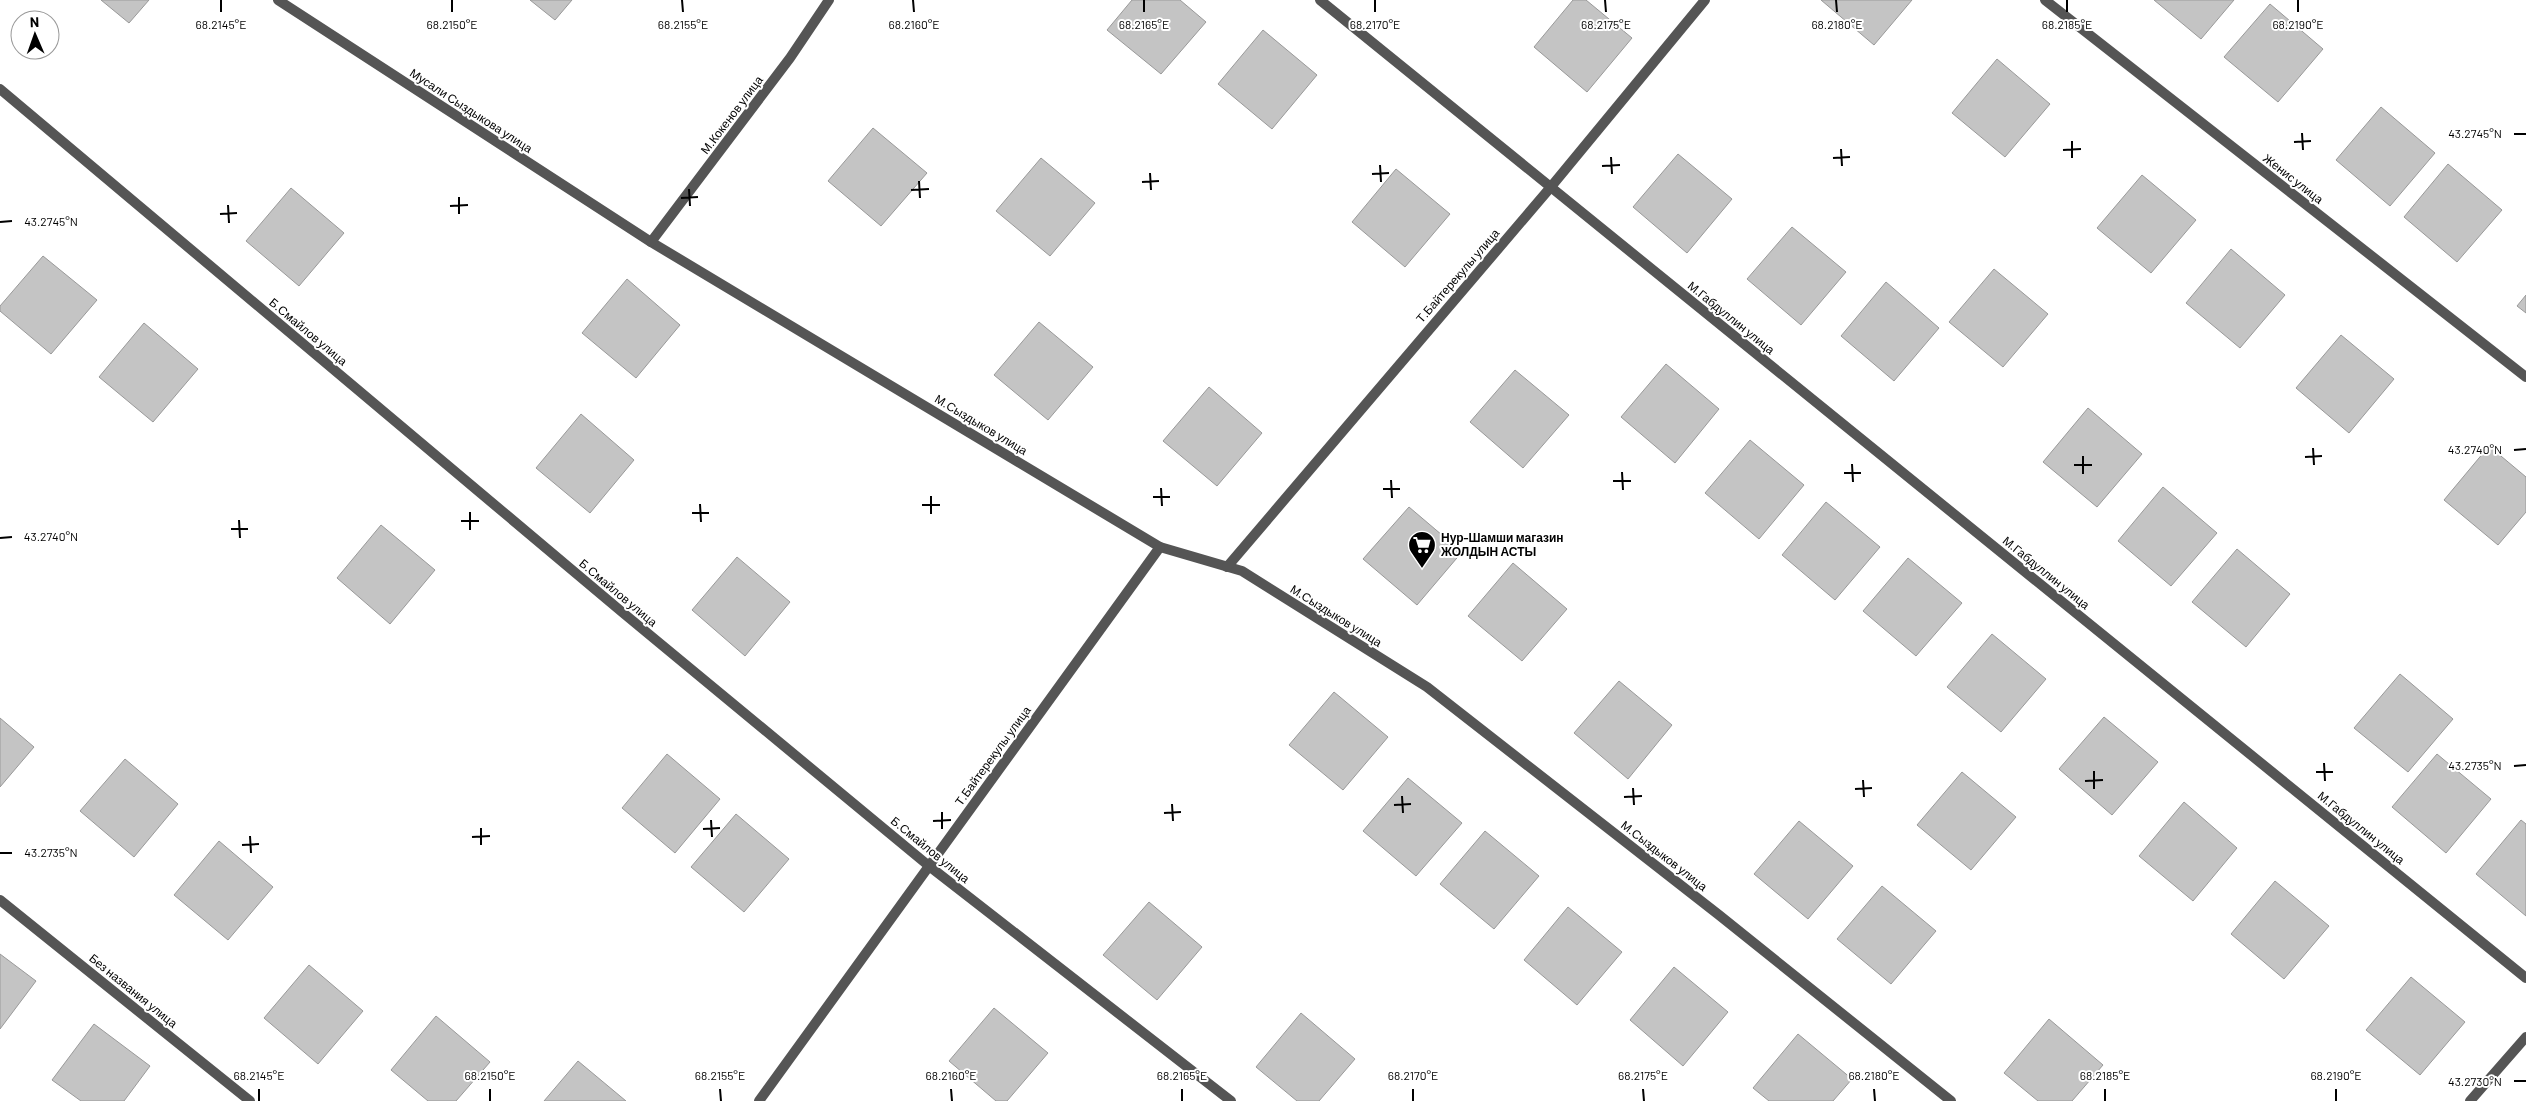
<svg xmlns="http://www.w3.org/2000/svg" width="2526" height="1101" font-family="Barlow,sans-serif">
<rect width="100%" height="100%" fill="#fff"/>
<g fill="#c4c4c4" stroke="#999">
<polygon points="101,0 149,0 129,23"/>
<polygon points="530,0 572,0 555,20"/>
<polygon points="1132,0 1180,0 1206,22 1161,74 1107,30"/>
<polygon points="1573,0 1586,0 1632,38 1587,92 1534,47"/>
<polygon points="1821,0 1912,0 1874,45"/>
<polygon points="2154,0 2234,0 2201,39"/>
<polygon points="2270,4 2323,49 2278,102 2224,57"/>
<polygon points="1263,30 1317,75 1272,129 1218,84"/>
<polygon points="1997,59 2050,104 2005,157 1952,113"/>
<polygon points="2381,107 2435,153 2390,206 2336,160"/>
<polygon points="873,128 927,173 881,226 828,181"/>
<polygon points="1678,154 1732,199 1687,253 1633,207"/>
<polygon points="1041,158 1095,203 1050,256 996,211"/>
<polygon points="2448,164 2502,210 2457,262 2404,217"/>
<polygon points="1396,169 1450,214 1405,267 1352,222"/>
<polygon points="2142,175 2196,220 2151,273 2097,228"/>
<polygon points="291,188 344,233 299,286 246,241"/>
<polygon points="1792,227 1846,272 1801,325 1747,279"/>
<polygon points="2231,249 2285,295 2240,348 2186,303"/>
<polygon points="43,256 97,300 51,354 0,311 0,306"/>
<polygon points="1994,269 2048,314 2003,367 1949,322"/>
<polygon points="627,279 680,325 636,378 582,333"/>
<polygon points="1886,282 1939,328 1894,381 1841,336"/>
<polygon points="2526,295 2526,313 2517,306"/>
<polygon points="1039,322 1093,367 1048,420 994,375"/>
<polygon points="144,323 198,369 153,422 99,377"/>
<polygon points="2341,335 2394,379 2349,433 2296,388"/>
<polygon points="1666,364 1719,409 1675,463 1621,417"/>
<polygon points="1515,370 1569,415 1523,468 1470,422"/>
<polygon points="1209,387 1262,433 1217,486 1163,441"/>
<polygon points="2088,408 2142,454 2097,507 2043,462"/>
<polygon points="581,414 634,460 590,513 536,468"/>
<polygon points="1750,440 1804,485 1759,539 1705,493"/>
<polygon points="2489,446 2526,477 2526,512 2498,545 2444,500"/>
<polygon points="2163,487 2217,533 2171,586 2118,541"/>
<polygon points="1826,502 1880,547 1835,600 1782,555"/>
<polygon points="1409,507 1462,552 1417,605 1363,559"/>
<polygon points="381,525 435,570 390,624 337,578"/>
<polygon points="2237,549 2290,594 2246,647 2192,602"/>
<polygon points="737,557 790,602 745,656 692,610"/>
<polygon points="1908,558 1962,603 1916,656 1863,611"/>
<polygon points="1513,563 1567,609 1522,661 1468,616"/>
<polygon points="1992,634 2046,679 2001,732 1947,687"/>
<polygon points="2400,674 2453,719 2408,772 2354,728"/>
<polygon points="1619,681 1672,725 1628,779 1574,733"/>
<polygon points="1334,692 1388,737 1343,790 1289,745"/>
<polygon points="2104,717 2158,762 2112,815 2059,769"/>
<polygon points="0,718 34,747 0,787"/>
<polygon points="667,754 720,799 675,853 622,808"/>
<polygon points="2437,754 2491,799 2446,853 2392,807"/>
<polygon points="125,759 178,804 134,857 80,811"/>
<polygon points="1962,772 2016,817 1971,870 1917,825"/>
<polygon points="1408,778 1462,823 1416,876 1363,831"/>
<polygon points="2184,802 2237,848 2193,901 2139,856"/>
<polygon points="736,814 789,859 744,912 691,867"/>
<polygon points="2521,820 2526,824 2526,916 2476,874"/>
<polygon points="1799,821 1853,866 1808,919 1754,874"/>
<polygon points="1485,831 1539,876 1494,929 1440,884"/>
<polygon points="219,841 273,887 228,940 174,895"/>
<polygon points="2275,881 2329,926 2284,979 2231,934"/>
<polygon points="1882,886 1936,931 1891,984 1837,939"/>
<polygon points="1149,902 1202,947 1157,1000 1103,955"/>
<polygon points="1568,907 1622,952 1577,1005 1524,960"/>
<polygon points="0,954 36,981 0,1029"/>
<polygon points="309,965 363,1011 318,1064 264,1018"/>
<polygon points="1674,967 1728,1012 1683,1066 1630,1020"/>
<polygon points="2411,977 2465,1022 2420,1075 2366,1030"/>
<polygon points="994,1008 1048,1053 1007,1101 996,1101 949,1061"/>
<polygon points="1301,1013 1355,1059 1319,1101 1297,1101 1256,1067"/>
<polygon points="436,1016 490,1062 456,1101 428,1101 391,1070"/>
<polygon points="2049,1019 2103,1065 2072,1101 2038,1101 2004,1073"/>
<polygon points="94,1024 150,1066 124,1101 81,1101 52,1080"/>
<polygon points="1798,1034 1852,1079 1833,1101 1769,1101 1753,1088"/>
<polygon points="578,1061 626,1101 544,1101"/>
</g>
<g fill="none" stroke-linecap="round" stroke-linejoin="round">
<g stroke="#555" stroke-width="10">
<polyline points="278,0 651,242 1160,547 1242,571 1427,687 1719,915 1951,1101"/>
<polyline points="1320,0 2526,978"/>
<polyline points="2045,0 2526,377"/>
<polyline points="0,89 622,612 929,866 1231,1101"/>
<polyline points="651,242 790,58 829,0"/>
<polyline points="1227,567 1550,188 1705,0"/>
<polyline points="0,900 250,1101"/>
<polyline points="759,1101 1160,547"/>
<polyline points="2470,1101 2526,1037"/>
</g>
</g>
<path fill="none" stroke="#000" stroke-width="2" d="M221,0v12M452,0v12M682,0l1,12M913,0l1,12M1144,0v12M1375,0v12M1605,0l1,12M1836,0l1,12M2067,0v12M2298,0v12M2302,133l1,17M2514,134h12M2072,141v17M2294,142l17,-1M1841,149l1,17M2063,150l18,-1M1611,157l1,17M1833,158l17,-1M1380,165l1,17M1602,166l18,-1M1150,173l1,17M1372,174l17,-1M919,181l1,17M1142,182l17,-1M689,189l1,17M911,190l18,-1M459,197v17M681,198l17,-1M228,205l1,18M450,206l18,-1M220,214l17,-1M0,222l12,-1M2313,448l1,17M2514,450l12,-1M2083,456v18M2305,457l17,-1M1852,464l1,18M2074,465h18M1622,472l1,18M1844,473h17M1391,480l1,18M1613,481h18M1161,488l1,18M1383,489h17M931,496v18M1153,497h17M700,504l1,18M922,505h18M470,512v18M692,513h17M239,520l1,18M461,521h18M231,529h17M0,538l12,-1M2324,763l1,18M2514,766l12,-1M2094,771v18M2316,772h17M1863,780l1,17M2085,781l18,-1M1633,788l1,17M1855,789l17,-1M1402,796l1,17M1624,797l18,-1M1172,804l1,17M1394,805l17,-1M942,812v17M1164,813l17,-1M711,820l1,17M933,821l18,-1M481,828v17M703,829l17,-1M250,836l1,17M472,837l18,-1M242,845l17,-1M0,853h12M2514,1081h12M259,1089v12M490,1089v12M720,1089l1,12M951,1089l1,12M1182,1089v12M1413,1089v12M1643,1089l1,12M1874,1089l1,12M2105,1089v12M2336,1089v12"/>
<defs>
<symbol id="supermarket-pin" viewBox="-11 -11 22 30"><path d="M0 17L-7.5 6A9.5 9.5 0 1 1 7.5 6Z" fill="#000" stroke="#fff"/><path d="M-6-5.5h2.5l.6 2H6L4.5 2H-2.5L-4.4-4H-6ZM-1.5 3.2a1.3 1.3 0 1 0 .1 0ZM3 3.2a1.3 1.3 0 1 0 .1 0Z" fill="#fff"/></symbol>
</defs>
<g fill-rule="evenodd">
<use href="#supermarket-pin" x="1406" y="529" width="32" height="43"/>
</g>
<g text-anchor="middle" stroke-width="4" stroke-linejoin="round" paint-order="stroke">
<g font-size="12" fill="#000" stroke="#fff">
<text transform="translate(471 111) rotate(33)" y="4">Мусали Сыздыкова улица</text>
<text transform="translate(732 115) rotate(-53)" y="4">М.Кокенов улица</text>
<text transform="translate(2293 179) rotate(38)" y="4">Женис улица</text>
<text transform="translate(1458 276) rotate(-49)" y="4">Т.Байтерекулы улица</text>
<text transform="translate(1731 318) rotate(39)" y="4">М.Габдуллин улица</text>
<text transform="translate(308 332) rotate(40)" y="4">Б.Смайлов улица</text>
<text transform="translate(981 425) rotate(31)" y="4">М.Сыздыков улица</text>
<text transform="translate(2046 573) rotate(39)" y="4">М.Габдуллин улица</text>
<text transform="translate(618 593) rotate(40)" y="4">Б.Смайлов улица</text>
<text transform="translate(1336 616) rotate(32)" y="4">М.Сыздыков улица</text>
<text transform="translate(993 756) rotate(-54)" y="4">Т.Байтерекулы улица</text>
<text transform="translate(2361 828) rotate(39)" y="4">М.Габдуллин улица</text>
<text transform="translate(930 850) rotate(39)" y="4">Б.Смайлов улица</text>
<text transform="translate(1664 856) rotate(38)" y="4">М.Сыздыков улица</text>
<text transform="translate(133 991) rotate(39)" y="4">Без названия улица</text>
</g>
<g font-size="12" font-weight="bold" fill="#000" stroke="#fff" text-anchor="start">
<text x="1441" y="542">Нур-Шамши магазин<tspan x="1441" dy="14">ЖОЛДЫН АСТЫ</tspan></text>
</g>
</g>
<g font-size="12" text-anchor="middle" fill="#000" stroke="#fff" stroke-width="4" stroke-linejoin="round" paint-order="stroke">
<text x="221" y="29">68.2145°E</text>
<text x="452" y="29">68.2150°E</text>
<text x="683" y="29">68.2155°E</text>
<text x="914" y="29">68.2160°E</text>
<text x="1144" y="29">68.2165°E</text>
<text x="1375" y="29">68.2170°E</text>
<text x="1606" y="29">68.2175°E</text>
<text x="1837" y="29">68.2180°E</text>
<text x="2067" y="29">68.2185°E</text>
<text x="2298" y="29">68.2190°E</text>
<text x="2475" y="138">43.2745°N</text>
<text x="51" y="226">43.2745°N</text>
<text x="2475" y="454">43.2740°N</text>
<text x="51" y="541">43.2740°N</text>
<text x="2475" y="770">43.2735°N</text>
<text x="51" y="857">43.2735°N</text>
<text x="259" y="1080">68.2145°E</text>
<text x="490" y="1080">68.2150°E</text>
<text x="720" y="1080">68.2155°E</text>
<text x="951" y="1080">68.2160°E</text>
<text x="1182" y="1080">68.2165°E</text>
<text x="1413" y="1080">68.2170°E</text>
<text x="1643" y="1080">68.2175°E</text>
<text x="1874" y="1080">68.2180°E</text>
<text x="2105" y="1080">68.2185°E</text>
<text x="2336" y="1080">68.2190°E</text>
<text x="2475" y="1086">43.2730°N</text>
</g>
<g transform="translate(35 35) rotate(358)"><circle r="24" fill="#ffffff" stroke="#999999"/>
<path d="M0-4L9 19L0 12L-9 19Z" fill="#000000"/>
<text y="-8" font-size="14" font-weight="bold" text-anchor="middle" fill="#000000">N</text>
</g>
</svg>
